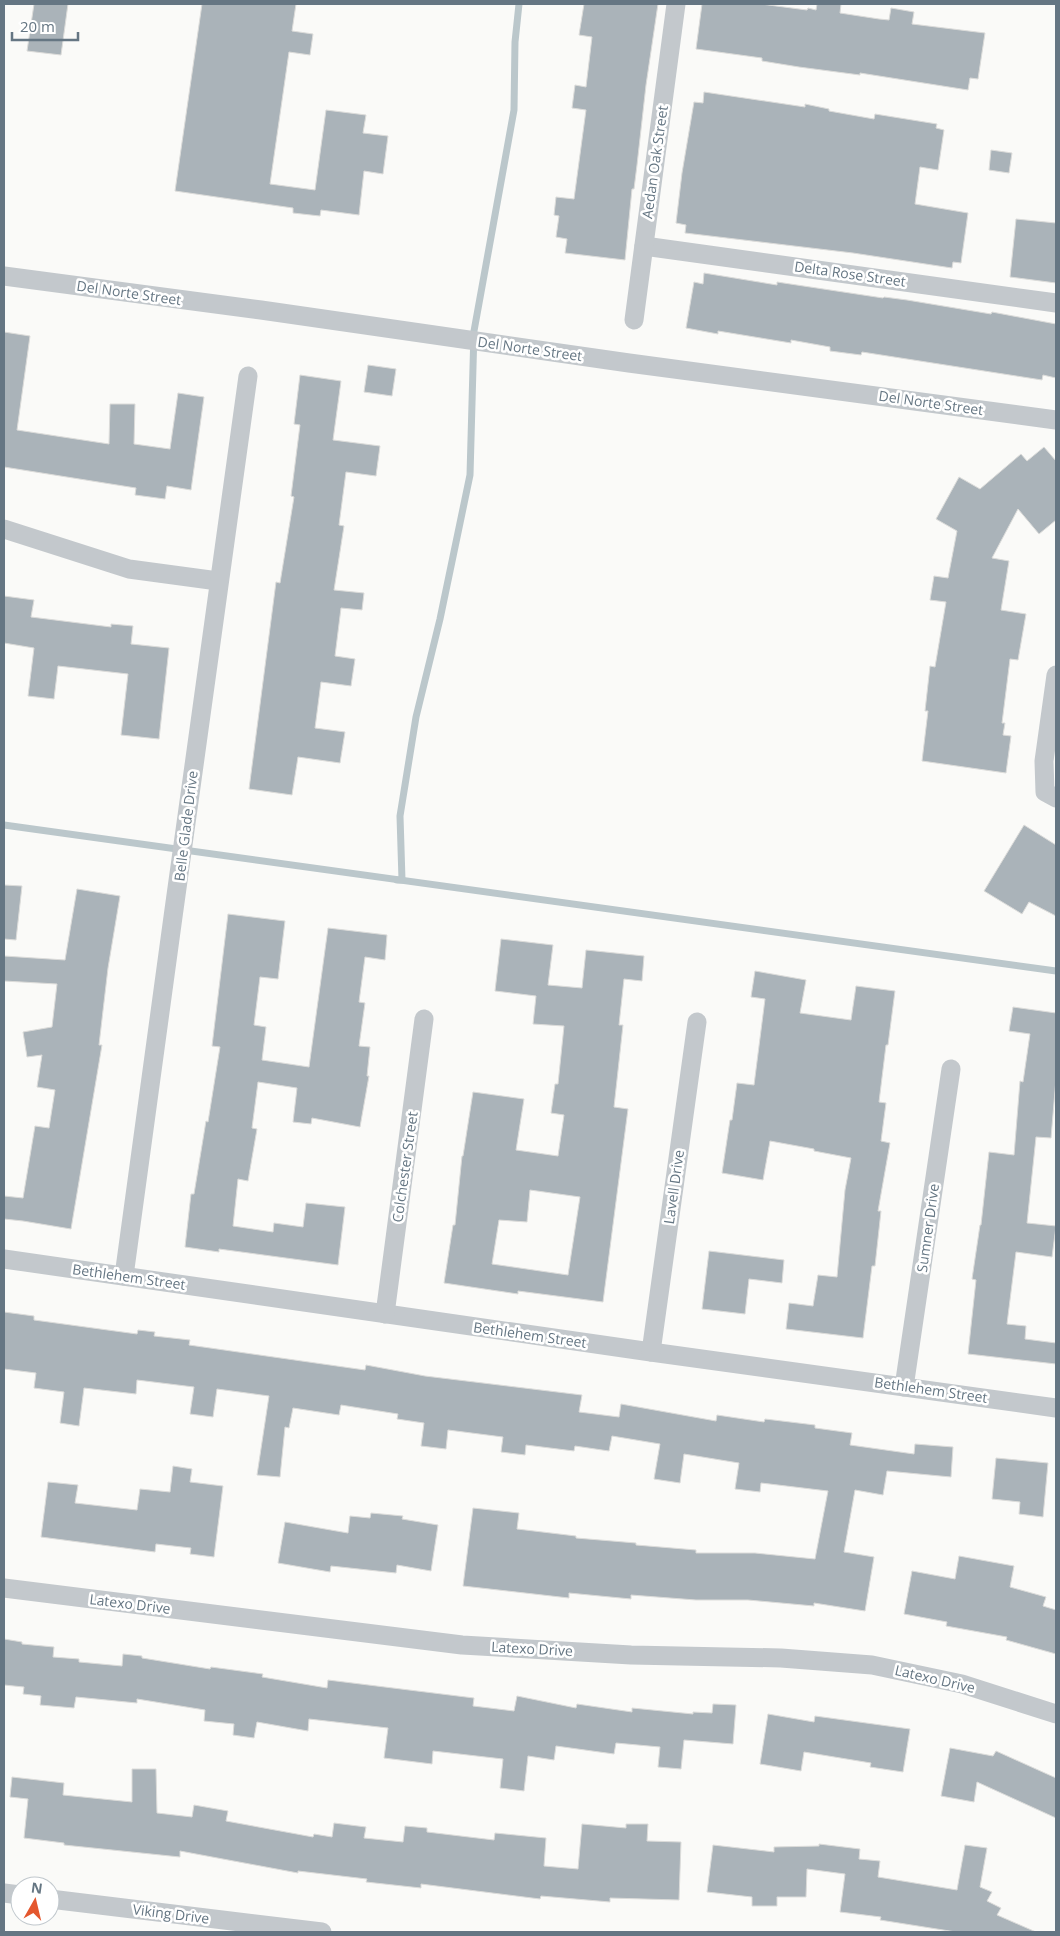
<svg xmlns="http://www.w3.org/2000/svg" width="1060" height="1936" font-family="'Open Sans',sans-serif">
<rect width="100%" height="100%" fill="#fafaf8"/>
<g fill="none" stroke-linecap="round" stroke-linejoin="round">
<g stroke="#bbc7cb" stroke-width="7">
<polyline points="4,825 1056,971"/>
<polyline points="397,880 402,880 400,816 416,717 440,619 470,475 474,331 514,110 515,42 519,4"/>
</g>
</g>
<g fill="#aab3b9" stroke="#dcdcda" fill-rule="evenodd">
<polygon points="34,4 68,4 61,55 27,51"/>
<polygon points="202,4 296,4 292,31 313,34 310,55 289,52 270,184 315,190 326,110 366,115 363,133 388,136 383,174 364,171 359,215 321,210 320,216 293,213 293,208 175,191"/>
<polygon points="584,4 658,4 646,85 637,165 634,189 632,189 625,260 565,253 567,239 556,237 559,216 554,215 556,197 574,199 586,110 572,108 575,85 586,87 592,37 579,35"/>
<polygon points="702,4 761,4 807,10 808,8 816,10 817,4 841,4 840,13 879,19 889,20 891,8 914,12 912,24 985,33 978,79 970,78 968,90 860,73 860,75 799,67 762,61 762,58 696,49"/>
<polygon points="704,92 805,107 805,104 829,109 829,111 874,119 875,114 937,124 936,128 944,130 938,170 920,167 915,204 968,213 961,263 953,262 952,268 853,253 685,233 686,225 676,223 682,173 694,102 703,103"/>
<polygon points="991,150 1012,153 1009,173 989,170"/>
<polygon points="1016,219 1056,223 1056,283 1010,277"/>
<polygon points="704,273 777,285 777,282 883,298 884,297 907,300 991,314 992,312 1056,324 1056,378 1043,375 1042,380 862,352 861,355 830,351 830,347 791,340 791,343 718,331 718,334 686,328 694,282 703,284"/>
<polygon points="4,332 30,336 17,430 109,444 110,404 135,404 134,444 170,449 178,393 204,397 191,490 167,486 165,499 135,495 136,488 4,467"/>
<polygon points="368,365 396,369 392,396 364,392"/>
<polygon points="300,375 341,381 333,440 380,446 376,476 346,472 339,525 344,526 334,590 364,593 362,610 341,608 335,656 355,659 351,686 321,682 315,728 345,732 340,763 298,757 292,795 249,789 276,582 280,583 294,497 291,496 300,425 294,424"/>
<polygon points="1044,447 1056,461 1056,520 1039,534 1018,509 992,558 1009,561 1001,610 1026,614 1018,660 1010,659 1002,723 1005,723 1003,735 1011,736 1006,773 922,761 928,711 925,711 930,666 935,667 946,602 930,600 934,576 948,578 957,531 936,519 959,477 980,489 1021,454 1027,461"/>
<polygon points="4,596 34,600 31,617 111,627 111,624 133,626 131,644 169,648 159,739 121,735 128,674 58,666 54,699 28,696 34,648 4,643"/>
<polygon points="1024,825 1056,845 1056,916 1029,902 1022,914 984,891"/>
<polygon points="4,885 22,886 16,940 4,939"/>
<polygon points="77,889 120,896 108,968 99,1045 102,1045 71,1229 23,1221 4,1219 4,1196 23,1198 35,1126 49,1128 55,1090 37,1087 42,1055 27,1057 23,1032 52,1027 57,984 4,981 4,956 65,960"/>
<polygon points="228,914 285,921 278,979 260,977 254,1025 266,1027 262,1060 309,1067 328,928 387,935 385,960 365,957 359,1002 365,1003 359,1046 370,1047 367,1076 369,1076 360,1127 312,1118 311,1124 293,1122 297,1088 258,1082 252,1128 257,1129 248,1181 238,1179 233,1226 273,1232 274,1223 303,1227 306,1203 345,1207 338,1265 219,1249 219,1252 185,1247 191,1194 194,1194 206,1121 208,1122 220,1047 212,1046"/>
<path d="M501,939l52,6 -5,40 34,3 4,-38 58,6 -2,25 -18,-2 -5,46h4l-9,82 14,2 -25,193 -85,-11v3l-74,-11 9,-58h2l7,-69h1l10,-64 51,7 -8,51 42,6 6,-41 -13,-2 4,-29h3l6,-58 -31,-2 3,-28 -41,-5zM530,1190l50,7 -12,78 -76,-11 7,-44 28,2z"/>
<polygon points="755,971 806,980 800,1013 851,1020 856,986 895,991 888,1045 886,1045 879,1102 886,1103 881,1141 890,1143 878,1211 881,1211 875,1266 872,1266 863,1338 786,1329 789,1303 813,1306 818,1275 837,1277 845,1190 851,1158 814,1151 814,1149 770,1141 763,1180 722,1173 730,1120 732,1120 737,1083 754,1085 765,999 751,997"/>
<polygon points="1013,1007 1056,1013 1056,1079 1051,1138 1036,1137 1027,1223 1056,1226 1052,1257 1016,1252 1007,1324 1026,1326 1025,1339 1056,1343 1056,1364 968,1354 976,1280 972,1279 980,1225 981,1225 989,1152 1014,1155 1020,1081 1023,1082 1030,1034 1009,1031"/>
<polygon points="709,1251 784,1260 782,1283 749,1279 745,1314 702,1309"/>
<polygon points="4,1312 34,1316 34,1320 137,1334 138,1330 155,1332 154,1336 190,1340 189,1345 365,1370 366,1365 425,1376 582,1395 579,1412 619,1417 621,1404 716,1421 717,1415 764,1422 765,1419 815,1425 815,1428 852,1433 850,1445 914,1454 915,1444 953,1447 951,1477 887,1471 883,1495 855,1490 844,1552 874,1557 865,1611 814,1603 814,1606 748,1600 696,1600 631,1595 631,1599 569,1593 569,1598 463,1586 473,1508 519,1513 517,1529 576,1536 576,1538 636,1543 636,1545 696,1550 696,1553 755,1553 815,1559 828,1491 761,1483 760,1492 735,1489 739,1463 684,1454 680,1483 654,1479 660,1444 612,1436 609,1451 575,1446 574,1451 526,1445 525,1455 501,1452 503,1437 448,1430 446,1449 421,1446 424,1423 397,1419 398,1414 341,1405 339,1415 293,1408 289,1428 285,1427 280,1477 257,1475 269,1396 217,1389 213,1417 190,1414 194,1387 137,1380 136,1394 84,1388 79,1426 60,1423 64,1392 34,1388 36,1373 4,1369"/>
<polygon points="996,1458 1048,1463 1043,1517 1019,1514 1020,1502 992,1499"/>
<polygon points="173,1466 192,1469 190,1482 223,1486 214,1557 190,1554 191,1548 156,1544 155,1552 41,1537 48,1482 78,1485 75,1503 137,1510 140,1489 170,1492"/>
<polygon points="371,1513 403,1516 402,1519 438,1525 431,1571 397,1565 396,1573 331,1566 330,1572 278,1563 285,1522 348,1533 350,1516 370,1518"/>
<polygon points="959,1556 1014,1566 1010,1587 1046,1597 1043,1606 1056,1610 1056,1654 1006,1640 1007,1637 946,1626 947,1622 904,1614 912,1571 955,1579"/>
<polygon points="4,1639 22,1642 22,1644 54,1647 53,1657 79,1659 79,1662 122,1666 123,1654 142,1656 142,1658 210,1669 211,1667 263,1674 262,1677 327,1688 328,1680 474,1698 473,1706 514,1711 517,1696 576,1708 577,1704 632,1712 632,1708 693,1714 693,1712 712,1713 713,1704 736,1705 733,1744 684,1740 681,1769 658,1767 660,1747 616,1743 614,1754 556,1746 554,1760 528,1756 524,1791 500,1788 503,1759 433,1751 432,1764 384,1758 388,1728 309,1719 308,1731 257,1722 254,1738 233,1735 234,1724 204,1721 205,1710 137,1699 137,1703 76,1697 74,1708 40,1705 41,1696 23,1694 24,1687 4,1685"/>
<polygon points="768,1714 814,1722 815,1716 910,1729 903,1772 870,1767 871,1763 804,1752 801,1771 760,1764"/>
<polygon points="950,1748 993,1756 996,1751 1056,1778 1056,1818 977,1782 974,1802 941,1796"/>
<polygon points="132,1769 156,1769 157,1813 192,1817 194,1805 228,1811 226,1821 313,1837 314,1834 332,1837 334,1823 366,1827 364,1838 403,1842 405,1826 427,1828 427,1832 494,1840 495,1833 546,1838 544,1866 578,1869 582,1824 626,1828 626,1824 648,1824 647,1841 681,1842 679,1900 610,1898 610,1902 541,1896 540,1899 421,1884 421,1888 366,1882 367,1879 298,1871 298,1873 180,1851 180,1857 64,1845 64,1843 24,1838 28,1799 10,1797 12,1777 64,1783 63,1795 132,1802"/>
<polygon points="819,1844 860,1849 859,1859 880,1861 878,1877 957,1890 965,1845 987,1848 980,1887 992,1892 987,1901 1001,1908 997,1915 1036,1932 956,1932 880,1920 881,1917 840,1912 845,1874 807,1869 806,1897 777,1897 777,1906 752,1906 752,1897 707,1892 713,1845 774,1852 774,1847 819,1846"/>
</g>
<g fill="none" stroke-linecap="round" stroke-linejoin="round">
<g stroke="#c3c8cc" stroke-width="19">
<polyline points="644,246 1056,303"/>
<polyline points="4,276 261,310 629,363 1056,420"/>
<polyline points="634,320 676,4"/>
<polyline points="4,529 129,569 218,581"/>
<polyline points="1056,675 1044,761 1045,792 1056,798"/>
<polyline points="4,1259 651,1352 1056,1408"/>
<path d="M124,1276c42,-300 80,-600 124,-900"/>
<polyline points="385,1314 424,1019"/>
<polyline points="651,1352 697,1022"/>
<polyline points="904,1387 951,1069"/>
<polyline points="4,1588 462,1645 631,1655 781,1658 872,1665 962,1684 1056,1714"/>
<polyline points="4,1893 20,1895"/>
<polyline points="50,1899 322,1932"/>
</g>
</g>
<g text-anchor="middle" stroke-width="5" stroke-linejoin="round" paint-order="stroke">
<g font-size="14" fill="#657683" stroke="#fff">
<text transform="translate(655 162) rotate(-82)" y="5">Aedan Oak Street</text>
<text transform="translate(850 274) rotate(8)" y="5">Delta Rose Street</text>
<text transform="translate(129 293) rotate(8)" y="5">Del Norte Street</text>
<text transform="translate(530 349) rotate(8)" y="5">Del Norte Street</text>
<text transform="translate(931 403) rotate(8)" y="5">Del Norte Street</text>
<text transform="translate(186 826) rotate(-83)" y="5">Belle Glade Drive</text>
<text transform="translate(405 1167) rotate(-82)" y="5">Colchester Street</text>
<text transform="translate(674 1187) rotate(-82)" y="5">Lavell Drive</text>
<text transform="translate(928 1228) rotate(-82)" y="5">Sumner Drive</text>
<text transform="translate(129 1277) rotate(8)" y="5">Bethlehem Street</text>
<text transform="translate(530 1335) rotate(8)" y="5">Bethlehem Street</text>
<text transform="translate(931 1390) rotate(8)" y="5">Bethlehem Street</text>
<text transform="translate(130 1604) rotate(7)" y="5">Latexo Drive</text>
<text transform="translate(532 1649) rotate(3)" y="5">Latexo Drive</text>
<text transform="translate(935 1679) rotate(13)" y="5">Latexo Drive</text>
<text transform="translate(171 1914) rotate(7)" y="5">Viking Drive</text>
</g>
</g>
<rect width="1060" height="1936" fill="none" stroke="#657683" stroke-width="10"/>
<g transform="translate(35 1901) rotate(8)"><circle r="24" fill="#ffffff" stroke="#c1c8cd"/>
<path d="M0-4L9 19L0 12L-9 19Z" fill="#e4572e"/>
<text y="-8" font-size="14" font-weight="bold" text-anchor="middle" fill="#657683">N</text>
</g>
<path d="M12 32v8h66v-8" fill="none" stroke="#657683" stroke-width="2.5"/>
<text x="20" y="32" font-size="15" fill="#657683" stroke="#ffffff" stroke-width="4" paint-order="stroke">20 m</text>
</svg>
